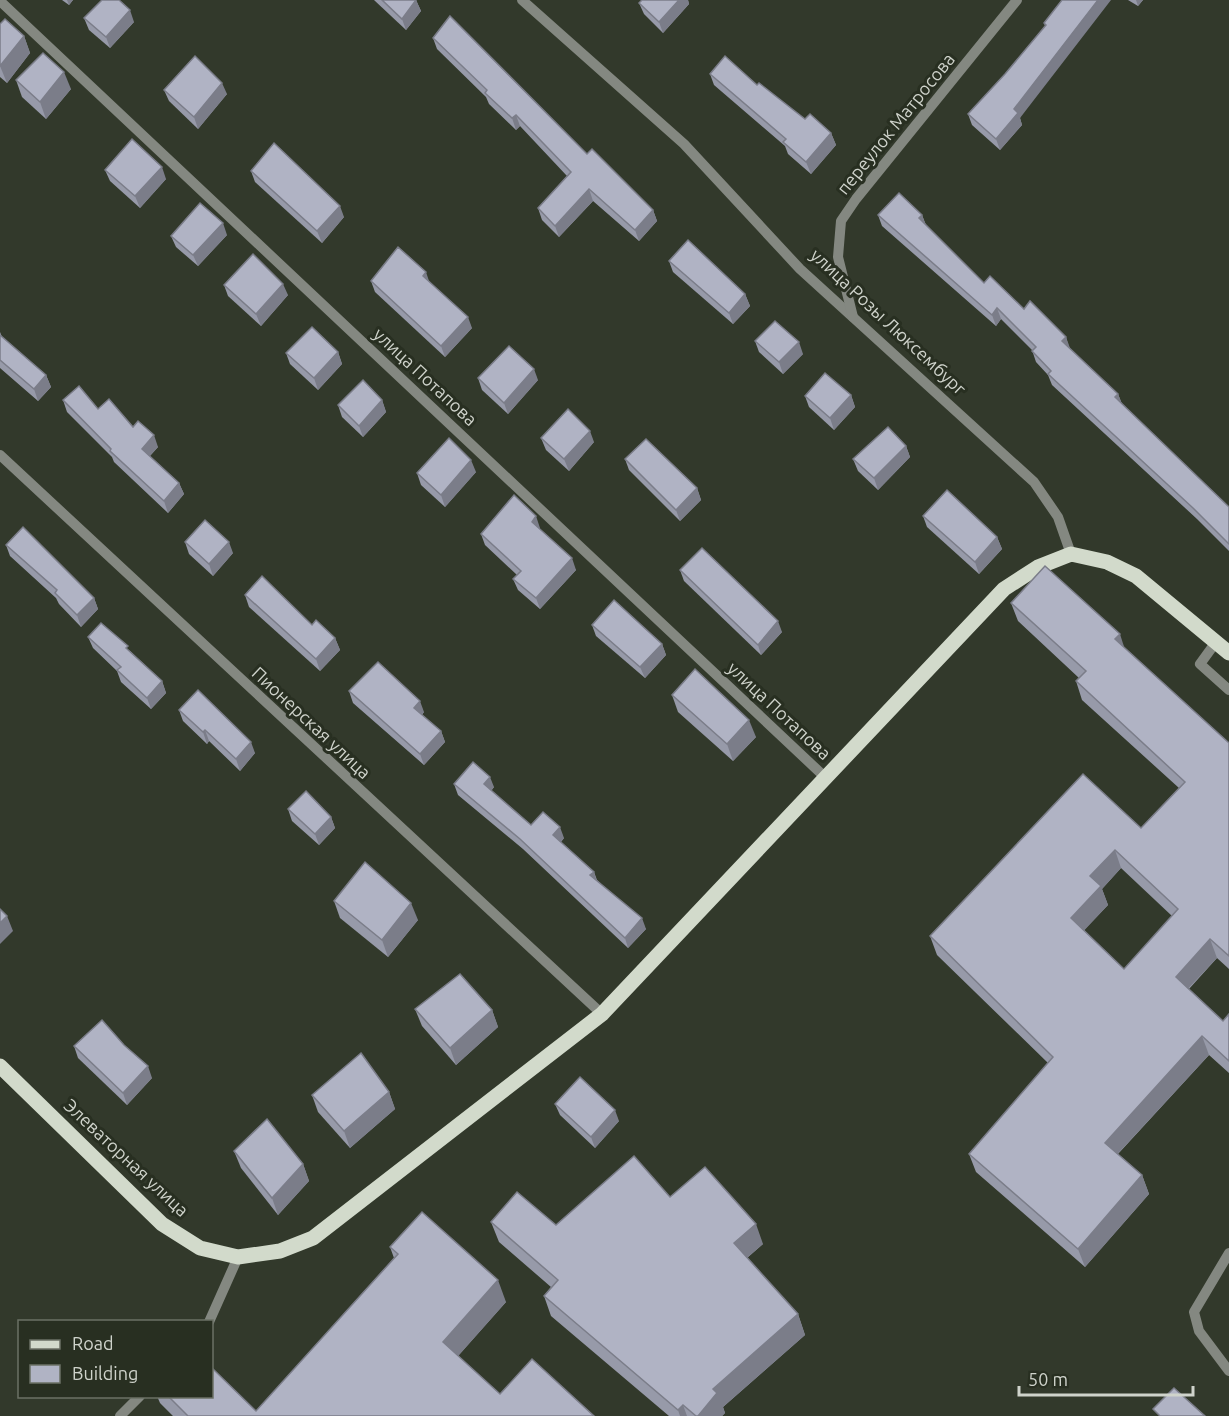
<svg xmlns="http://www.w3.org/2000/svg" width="1229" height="1416" font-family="Ubuntu,sans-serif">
<rect width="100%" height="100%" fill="#32392b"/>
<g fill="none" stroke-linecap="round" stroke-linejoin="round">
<g stroke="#848881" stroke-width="10">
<polyline points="522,0 684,144 800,269 1034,482 1058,517 1071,554"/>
<polyline points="0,1 827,779"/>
<polyline points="853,317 838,257 841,221 856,199 1017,0"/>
<polyline points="0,455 602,1014"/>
<polyline points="1216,642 1200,664 1229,690"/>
<polyline points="1229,1253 1194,1312 1199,1331 1229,1371"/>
<polyline points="209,1322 238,1257"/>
<polyline points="120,1416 140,1396"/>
</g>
<polyline stroke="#d2dacb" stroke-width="15" points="0,1066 162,1224 200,1248 238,1257 280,1251 313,1238 602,1014 1004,589 1038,567 1071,554 1107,562 1136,576 1229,653"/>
</g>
<g fill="#979aa9" fill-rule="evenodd">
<polygon points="62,0 73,0 69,5"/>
<polygon points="374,0 416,0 421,11 406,30"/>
<polygon points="642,0 688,0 689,4 663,33 644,14 639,3"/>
<polygon points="1062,0 1020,118 1022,125 1000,150 972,125 968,114 1005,74 1045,26 1044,23"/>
<polygon points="1128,0 1143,0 1138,6"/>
<polygon points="84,18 134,22 110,48 89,30"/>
<polygon points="0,24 24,36 30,53 7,83 0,77"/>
<polygon points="433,38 587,154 653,210 657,221 639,241 593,201 559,237 542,220 538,208 567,176 520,126 516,130 489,104 486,97 437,49"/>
<polygon points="710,74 757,85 805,119 831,133 836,145 811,174 788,154 785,146 714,85"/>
<polygon points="16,80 71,89 46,119 22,97"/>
<polygon points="164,90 227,94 198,129 169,101"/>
<polygon points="105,170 166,179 140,208 110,181"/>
<polygon points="251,171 344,217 322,243 255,182"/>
<polygon points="878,215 922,215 926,225 984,283 1024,309 1066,337 1069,348 1118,394 1122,404 1229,507 1229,551 1197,519 1052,385 1048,375 1036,362 1032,350 1001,319 996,326 882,226"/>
<polygon points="227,235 198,266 176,247 171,236"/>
<polygon points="669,261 745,294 750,306 733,324 673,272"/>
<polygon points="371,281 472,328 445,357 375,292"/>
<polygon points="224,285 288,295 261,326 228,296"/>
<polygon points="0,332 2,337 46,375 51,387 38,401 0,368"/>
<polygon points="755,341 803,354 783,374 759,352"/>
<polygon points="338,352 342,364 318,390 290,364 286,353"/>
<polygon points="478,378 538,380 508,414 482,390"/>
<polygon points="851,395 855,407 834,430 809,407 805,396"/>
<polygon points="63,400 98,409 133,427 158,447 150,456 179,483 184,494 168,513 114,462 112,457 67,412"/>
<polygon points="382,400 386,412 363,437 342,417 338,405"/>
<polygon points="541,438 594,442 569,471 546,450"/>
<polygon points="906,446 910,457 878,490 858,471 853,459"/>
<polygon points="625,459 697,488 701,500 680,521 629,470"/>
<polygon points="476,472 445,507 421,485 417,473"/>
<polygon points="923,516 997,537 1002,549 979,574 927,527"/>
<polygon points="540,528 540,529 576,570 540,609 518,590 513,579 517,575 485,545 481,534"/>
<polygon points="185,542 233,553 213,576 189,554"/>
<polygon points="6,545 94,598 98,609 81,627 59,604 56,598 10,556"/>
<polygon points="680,570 782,632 761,655 684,581"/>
<polygon points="245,595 312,625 335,638 340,650 320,671 249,607"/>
<path d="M1011,603l114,45 104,95v226l-12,-11 -28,31 34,32 6,-7v59l-20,-18 -91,99 24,21 7,19 -64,73 -109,-95 -7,-18 79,-91 -111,-108 -7,-19 211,-108 38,-40 -97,-88 -6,-19 3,-3 -61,-57zM1121,868l51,48 -48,53 -40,-39 24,-25 -6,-16z"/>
<polygon points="592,625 662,644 666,655 645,678 596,636"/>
<polygon points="88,637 130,651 162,681 166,693 151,709 121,682 117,671 93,648"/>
<polygon points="349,691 424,712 422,715 441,731 445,742 424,765 353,703"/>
<polygon points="672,695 756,737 733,761 678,712"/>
<polygon points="179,710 255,753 240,771 209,741 207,744 183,721"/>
<polygon points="454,784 494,787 491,791 531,825 564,838 561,842 594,872 597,880 646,929 628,948 523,849 458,795"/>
<polygon points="288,809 331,817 335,828 319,845 292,821"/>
<polygon points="334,901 418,920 388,957 340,918"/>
<polygon points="415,1009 492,1010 498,1027 456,1065 422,1026"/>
<polygon points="74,1046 152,1078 127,1105 78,1058"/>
<polygon points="389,1092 395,1109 350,1148 318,1112 312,1095"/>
<polygon points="555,1104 619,1121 595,1148 560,1115"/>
<polygon points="234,1151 303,1164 309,1181 278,1215 241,1168"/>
<polygon points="670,1197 763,1244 747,1258 798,1314 805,1335 723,1407 725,1413 722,1416 669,1416 551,1316 544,1296 551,1287 499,1242 491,1222 556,1225"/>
<polygon points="390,1247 506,1302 458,1356 500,1394 594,1416 173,1416 160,1403 157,1396 212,1396 256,1411 394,1258"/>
</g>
<g fill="#7b7d89">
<polygon points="67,0 73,0 69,5"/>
<polygon points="416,0 421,11 406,30 402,19"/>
<polygon points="679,0 688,0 689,4 663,33 659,22"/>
<polygon points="1098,0 1111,0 1020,118 1022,125 1000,150 996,139 1014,109"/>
<polygon points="1136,0 1143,0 1138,6"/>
<polygon points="130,10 134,22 110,48 106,37"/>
<polygon points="24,36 30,53 7,83 0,66"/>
<polygon points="64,72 71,89 46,119 40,102"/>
<polygon points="222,83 227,94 198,129 194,117"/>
<polygon points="516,115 520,126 516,130 512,118"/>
<polygon points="831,133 836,145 811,174 806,162"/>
<polygon points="162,167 166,179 140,208 135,196"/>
<polygon points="589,189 593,201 559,237 555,226"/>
<polygon points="340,206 344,217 322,243 317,231"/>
<polygon points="653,210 657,221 639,241 635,230"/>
<polygon points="922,215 926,226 919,218"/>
<polygon points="223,223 227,235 198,266 193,255"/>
<polygon points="426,272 430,284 423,276"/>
<polygon points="283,284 288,295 261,326 256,314"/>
<polygon points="745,294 750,306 733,324 729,313"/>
<polygon points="997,308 1001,319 996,326 992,315"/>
<polygon points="468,317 472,328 445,357 441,346"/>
<polygon points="1066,337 1070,348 1065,352 1062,341"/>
<polygon points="799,342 803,354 783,374 779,362"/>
<polygon points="338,352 342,364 318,390 314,378"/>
<polygon points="534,369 538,380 508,414 504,403"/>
<polygon points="46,375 51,387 38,401 34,389"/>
<polygon points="1118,394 1122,404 1115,397"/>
<polygon points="851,395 855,407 834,430 830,418"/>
<polygon points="382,400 386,412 363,437 359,426"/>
<polygon points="590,431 594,442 569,471 564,459"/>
<polygon points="154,435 158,447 146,460 142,449"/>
<polygon points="906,446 910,457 878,490 874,478"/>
<polygon points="471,460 476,472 445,507 441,495"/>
<polygon points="179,483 184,494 168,513 164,501"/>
<polygon points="697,488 701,500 680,521 676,510"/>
<polygon points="536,516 540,528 536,533 532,522"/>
<polygon points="997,537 1002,549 979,574 975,562"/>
<polygon points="229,542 233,553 213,576 209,564"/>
<polygon points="572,558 576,570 540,609 536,598"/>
<polygon points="94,598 98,609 81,627 77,615"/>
<polygon points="778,621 782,632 761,655 758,645"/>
<polygon points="1120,634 1126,653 1115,639"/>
<polygon points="335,638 340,650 320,671 316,659"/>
<polygon points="662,644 666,655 645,678 640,667"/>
<polygon points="162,681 166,693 151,709 147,698"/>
<polygon points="420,701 424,712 418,719 414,708"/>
<polygon points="749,720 756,737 733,761 727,744"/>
<polygon points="205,730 209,741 207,744 203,732"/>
<polygon points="441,731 445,742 424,765 420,754"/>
<polygon points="251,742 255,753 240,771 236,759"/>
<polygon points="490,777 494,787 488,795 484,784"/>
<polygon points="331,817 335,828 319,845 315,834"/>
<polygon points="560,827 564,838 557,846 553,835"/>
<polygon points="1115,850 1121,868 1102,889 1108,905 1078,937 1071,918 1090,876"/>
<polygon points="594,872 597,882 590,875"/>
<polygon points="411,903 418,920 388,957 382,940"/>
<polygon points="7,916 13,931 0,944 0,923"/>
<polygon points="642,918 646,929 628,948 625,938"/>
<polygon points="1210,939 1217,958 1182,995 1176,977"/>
<polygon points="492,1010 498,1027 456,1065 450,1048"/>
<polygon points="1202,1036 1209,1055 1111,1161 1105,1143"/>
<polygon points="148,1066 152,1078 127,1105 123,1093"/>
<polygon points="389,1092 395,1109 350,1148 344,1131"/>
<polygon points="615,1110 619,1121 595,1148 591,1137"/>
<polygon points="303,1164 309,1181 278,1215 272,1198"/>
<polygon points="1142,1175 1149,1194 1085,1267 1078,1249"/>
<polygon points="756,1224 763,1244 741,1263 734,1243"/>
<polygon points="498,1280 506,1302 451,1364 443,1342"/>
<polygon points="798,1314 805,1335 723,1407 725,1413 722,1416 698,1416 713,1389"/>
<polygon points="683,1405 687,1416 680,1416 678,1410"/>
</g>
<g fill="#b0b3c4" stroke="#7b7d89" stroke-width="1.5" fill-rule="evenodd">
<polygon points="102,0 119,0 130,10 106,37 84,18"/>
<polygon points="382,0 416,0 402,19"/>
<polygon points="642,0 679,0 659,22 639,3"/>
<polygon points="1062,0 1098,0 1014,109 1018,113 996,139 968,114 1005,74 1046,25 1044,23"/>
<polygon points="450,16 587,154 592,149 653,210 635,230 589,189 555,226 538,208 571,172 516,115 512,118 485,93 487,90 433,38"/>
<polygon points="5,19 24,36 0,66 0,24"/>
<polygon points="43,53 64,72 40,102 16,80"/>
<polygon points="195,56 222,83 194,117 164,90"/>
<polygon points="725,56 757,85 759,83 805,119 810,114 831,133 806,162 783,142 786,139 710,74"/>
<polygon points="132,139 162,167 135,196 105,170"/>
<polygon points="274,143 340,206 317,231 251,171"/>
<polygon points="899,193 922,215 919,218 984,283 990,276 1024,309 1030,301 1066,337 1062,341 1118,394 1115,397 1229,507 1229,544 1193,508 1048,374 1051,371 1032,351 1036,347 997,308 992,315 878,215"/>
<polygon points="200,203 223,223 193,255 171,236"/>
<polygon points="688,240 745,294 729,313 669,261"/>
<polygon points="398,247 426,272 423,276 468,317 441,346 371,281"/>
<polygon points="253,254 283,284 256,314 224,285"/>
<polygon points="775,321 799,342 779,362 755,341"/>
<polygon points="312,327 338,352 314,378 286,353"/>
<polygon points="0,335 46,375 34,389 0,360"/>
<polygon points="509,346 534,369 504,403 478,378"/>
<polygon points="825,373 851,395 830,418 805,396"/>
<polygon points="363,380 382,400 359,426 338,405"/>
<polygon points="79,386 98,409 109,399 133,427 138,421 154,435 142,449 179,483 164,501 110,451 111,449 63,400"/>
<polygon points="568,409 590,431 564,459 541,438"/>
<polygon points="888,427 906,446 874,478 853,459"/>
<polygon points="449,438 471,460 441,495 417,473"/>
<polygon points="646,439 697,488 676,510 625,459"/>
<polygon points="947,490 997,537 975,562 923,516"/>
<polygon points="514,495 536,516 532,522 572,558 536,598 513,579 521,571 481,534"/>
<polygon points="205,520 229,542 209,564 185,542"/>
<polygon points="23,527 94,598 77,615 55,593 57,590 6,545"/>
<polygon points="702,548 778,621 758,645 680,570"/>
<path d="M1045,566l75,68 -5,5 114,104v213l-19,-17 -34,38 47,44 6,-7v47l-27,-25 -97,107 37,32 -64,74 -109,-95 84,-97 -123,-121 153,-162 58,54 44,-46 -109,-101 10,-10 -75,-68zM1115,850l63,59 -54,60 -53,-51 30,-32 -11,-10z"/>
<polygon points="262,576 312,625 316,620 335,638 316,659 245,595"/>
<polygon points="614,600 662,644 640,667 592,625"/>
<polygon points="101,623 128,646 126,648 162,681 147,698 117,670 121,667 88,637"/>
<polygon points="378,662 420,701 414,708 441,731 420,754 349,691"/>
<polygon points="695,669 749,720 727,744 672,695"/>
<polygon points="198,690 251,742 236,759 205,730 203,732 179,710"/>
<polygon points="473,762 490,777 484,784 531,825 543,812 560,827 553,835 594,872 590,875 642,918 625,938 520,839 454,784"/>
<polygon points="306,791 331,817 315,834 288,809"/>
<polygon points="365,862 411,903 382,940 334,901"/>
<polygon points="0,909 7,916 0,923"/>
<polygon points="460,974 492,1010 450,1048 415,1009"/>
<polygon points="102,1020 124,1045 148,1066 123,1093 74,1046"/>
<polygon points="361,1053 389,1092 344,1131 312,1095"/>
<polygon points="580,1077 615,1110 591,1137 555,1104"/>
<polygon points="267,1119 303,1164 272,1198 234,1151"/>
<polygon points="634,1156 670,1197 705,1167 756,1224 734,1243 798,1314 713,1389 717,1393 698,1416 696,1416 683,1405 678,1410 544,1296 558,1280 491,1222 517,1192 556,1225"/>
<polygon points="422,1212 498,1280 443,1342 500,1394 532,1359 594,1416 188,1416 168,1396 212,1396 212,1368 256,1411 398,1254 390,1247"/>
<polygon points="1174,1388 1205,1416 1160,1416 1153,1409"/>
</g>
<g text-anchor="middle" stroke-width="6" stroke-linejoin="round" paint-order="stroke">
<g font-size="18" fill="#cfd3cb" stroke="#282f21">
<text transform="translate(896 124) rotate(-51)" y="6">переулок Матросова</text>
<text transform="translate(888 322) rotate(43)" y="6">улица Розы Люксембург</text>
<text transform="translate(425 377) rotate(43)" y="6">улица Потапова</text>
<text transform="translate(779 711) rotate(43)" y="6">улица Потапова</text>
<text transform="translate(311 723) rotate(43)" y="6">Пионерская улица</text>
<text transform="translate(126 1158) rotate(43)" y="6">Элеваторная улица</text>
</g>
</g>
<rect x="18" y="1320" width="195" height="78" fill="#282f21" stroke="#6b7165" stroke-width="1.5"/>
<rect x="30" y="1340" width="30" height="9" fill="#d2dacb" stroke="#6b7165" stroke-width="1.5"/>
<text x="72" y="1350" font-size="18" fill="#cfd3cb">Road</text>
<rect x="30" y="1365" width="30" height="18" fill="#b0b3c4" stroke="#6b7165" stroke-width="1.5"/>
<text x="72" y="1380" font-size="18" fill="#cfd3cb">Building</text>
<path d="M1019 1386v9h174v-9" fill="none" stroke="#cfd3cb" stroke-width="3"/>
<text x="1028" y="1386" font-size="18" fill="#cfd3cb" stroke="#282f21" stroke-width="4.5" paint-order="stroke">50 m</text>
</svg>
